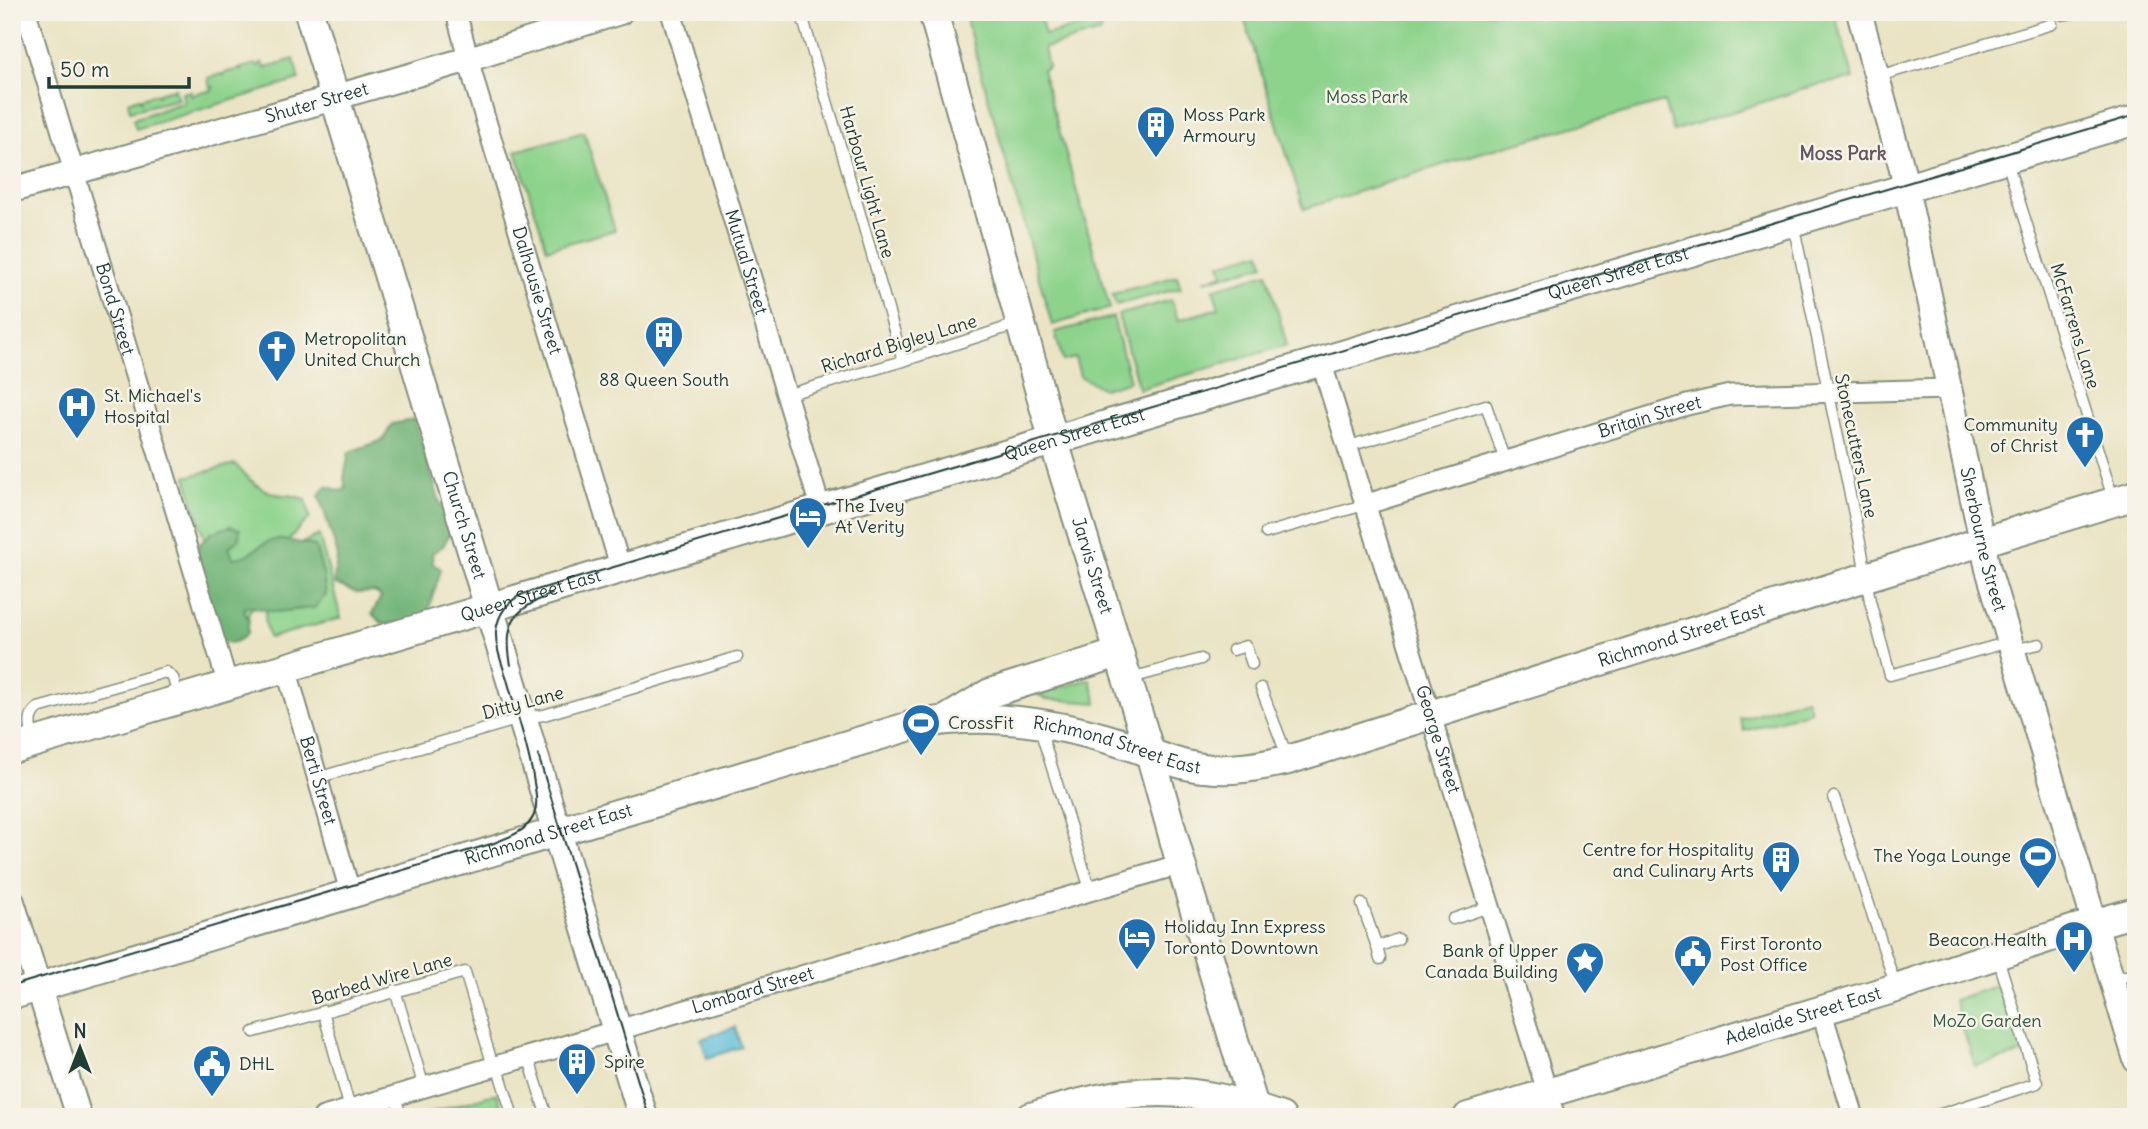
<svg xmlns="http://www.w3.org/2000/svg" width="2148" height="1129" font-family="Delius,sans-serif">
<rect width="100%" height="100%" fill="#f7f3e8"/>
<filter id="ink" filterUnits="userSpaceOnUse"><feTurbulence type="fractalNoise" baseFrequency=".0143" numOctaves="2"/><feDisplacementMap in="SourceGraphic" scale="14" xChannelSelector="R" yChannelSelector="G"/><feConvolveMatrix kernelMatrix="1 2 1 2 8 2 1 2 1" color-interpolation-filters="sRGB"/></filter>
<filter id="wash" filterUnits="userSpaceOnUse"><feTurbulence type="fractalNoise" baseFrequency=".00686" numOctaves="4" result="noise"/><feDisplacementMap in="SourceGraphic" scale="28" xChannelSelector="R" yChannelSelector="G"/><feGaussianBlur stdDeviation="1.57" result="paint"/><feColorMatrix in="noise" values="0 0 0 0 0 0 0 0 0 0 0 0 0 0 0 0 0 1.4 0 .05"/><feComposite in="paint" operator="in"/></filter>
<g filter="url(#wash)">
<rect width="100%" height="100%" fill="#eae4c5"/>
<g fill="#8dd38c" stroke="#568860" stroke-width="2">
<polygon points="964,12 1012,12 1014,17 1039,12 1045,35 1095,22 1099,23 1101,32 1044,48 1048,67 1042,70 1110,308 1052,325"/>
<polygon points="1242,12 1834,12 1854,79 1816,85 1673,131 1664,102 1480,153 1304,209"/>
<polygon points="294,59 299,80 136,129 133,119 184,102 182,93 191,91 190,94 192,96 199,92 212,91 213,87 210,88 208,78 223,74 224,76 224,73 239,69 241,71 241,68 256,64 258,66 262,62 264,68"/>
<polygon points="175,88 178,99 130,111 128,102 139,98 141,101 141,98 155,94 158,96 158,93 172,89 173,91"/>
<polygon points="584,132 615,230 547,249 516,151"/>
<polygon points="1261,252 1264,265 1204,281 1223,274 1220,264"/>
<polygon points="1267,273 1287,345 1139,389 1118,315 1171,300 1178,320 1219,308 1213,289"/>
<polygon points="1177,276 1181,288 1116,305 1112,294"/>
<polygon points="1113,317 1130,381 1103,389 1080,376 1075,358 1063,361 1055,332"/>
<path d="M235,464c13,15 27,29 48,31 9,1 15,0 23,5l4,18c-36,31 -53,72 -69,117l-7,4 -48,-162z"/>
<polygon points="319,535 341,618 269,638 265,621 266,609 293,552 302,543"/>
<polygon points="1090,679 1097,703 1046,699 1037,694"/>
<polygon points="1806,698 1810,711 1744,731 1740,719"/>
<polygon points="2003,983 2024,1053 1975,1066 1954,1000"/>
<polygon points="497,1093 505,1117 419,1117"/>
</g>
<g fill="#72b578" stroke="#487956" stroke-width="2">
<path d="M414,420l26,83 5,8 5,22 -7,13 -11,7 1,11 8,5 -13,43 -17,12h-28l-11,-10 9,-17 -6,-5 -18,1 -22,-9c-2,-12 3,-21 2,-32l-18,-57 8,-9 12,5 7,-2 -2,-11 5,-26 34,-12 9,-16z"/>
<path d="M230,526l10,3 -1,11 -10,7 4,11c19,0 24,-15 41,-18 12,-2 29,4 41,6l8,27 3,22 -12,13 -38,4 -30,-6 -2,5 5,9 -2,14c-9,8 -16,12 -27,5l-22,-80v-13l13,-13z"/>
</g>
<polygon fill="#5cbeda" stroke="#3e7e87" stroke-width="2" points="735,1027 741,1047 707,1058 701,1039"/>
</g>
<g filter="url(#ink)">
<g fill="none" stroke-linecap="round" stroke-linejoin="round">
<defs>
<g id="service">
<polyline points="801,12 903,361"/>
<polyline points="2063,12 2063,15 2078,12"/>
<polyline points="1879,76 2052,24"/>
<polyline points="2007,162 2113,498"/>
<polyline points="1793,223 1862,552 1870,601 1890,675 2009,642"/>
<polyline points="786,395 903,361 1017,324"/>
<polyline points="1346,447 1486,405 1505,461"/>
<polyline points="1266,533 1364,505"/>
<polyline points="1233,650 1246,646 1252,664"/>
<polyline points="2013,650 2039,644"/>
<polyline points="1131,678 1201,659"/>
<polyline points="1261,688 1287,756"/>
<polyline points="1039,726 1090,889"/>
<path d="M34,742c-3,-13 -8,-25 4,-34l128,-36 7,6 6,21"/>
<polyline points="317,778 523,718 544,715 737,657"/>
<polyline points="1834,797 1896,987"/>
<polyline points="1362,904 1377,947"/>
<polyline points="1453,919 1489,907"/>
<polyline points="1380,959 1377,947 1398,939"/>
<polyline points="2113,980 2136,973"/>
<polyline points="395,990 424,1087"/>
<polyline points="323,1011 350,1109"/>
<polyline points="254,1032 465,972 493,1066"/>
<polyline points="528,1056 547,1117"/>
<polyline points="497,1065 513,1117"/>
<polyline points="395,1096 401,1117"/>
<polyline points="1932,1117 2037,1083 1998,958"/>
</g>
<g id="minor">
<path id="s1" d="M26,12l202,673"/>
<path id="s2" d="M456,12l20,76 145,481"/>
<path id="s3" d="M671,12l150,498"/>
<path id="s4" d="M1321,361l234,756"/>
<path id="s5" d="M1364,505l323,-100 43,-10 218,-6"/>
<path id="s6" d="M286,668l65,227"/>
<polyline points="1821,1010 1854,1117"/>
<path id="s7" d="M323,1117l858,-253"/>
</g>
<g id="tertiary">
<path id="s8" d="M1859,12l42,153 87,404 148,491"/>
<path id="s9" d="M12,190l457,-131 151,-47"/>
<polyline points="12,902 79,1117"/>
</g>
<g id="secondary">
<path id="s10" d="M309,12l334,1105"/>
<path id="s11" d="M933,12l122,433 95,308 31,111 76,253"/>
<polyline points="949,718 990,693 1119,653"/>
<path id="s12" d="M12,749l2124,-629"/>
<path id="s13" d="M12,995l902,-270c69,-14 140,-3 207,18 26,8 54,22 82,25 28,4 57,-2 85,-8l578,-183 270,-82"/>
<path d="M1031,1117c69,-21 120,-34 192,-18 20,5 39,12 58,18"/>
<path id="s14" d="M1468,1117l428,-129 176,-58 64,-18"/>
</g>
</defs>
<use href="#service" stroke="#84907c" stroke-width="13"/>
<use href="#minor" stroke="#84907c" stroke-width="23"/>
<use href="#tertiary" stroke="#84907c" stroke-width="28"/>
<use href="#secondary" stroke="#84907c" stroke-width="32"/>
<use href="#service" stroke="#fff" stroke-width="10"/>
<use href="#minor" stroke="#fff" stroke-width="19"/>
<use href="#tertiary" stroke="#fff" stroke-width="24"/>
<use href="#secondary" stroke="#fff" stroke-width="28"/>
<g stroke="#1f3d34" stroke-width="2">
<path d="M511,665c-8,-42 2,-56 41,-71"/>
<polyline points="538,755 649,1117"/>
<path d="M12,986l479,-142c16,-6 36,-12 43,-29 4,-10 2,-23 0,-32 -5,-36 -18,-70 -27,-104 -5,-15 -12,-32 -11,-48 2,-16 11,-30 27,-37l1613,-479"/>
</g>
</g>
</g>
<defs>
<symbol id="building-pin" viewBox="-11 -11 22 30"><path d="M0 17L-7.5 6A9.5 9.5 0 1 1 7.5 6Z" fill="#1f6fb2" stroke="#f7f3e8"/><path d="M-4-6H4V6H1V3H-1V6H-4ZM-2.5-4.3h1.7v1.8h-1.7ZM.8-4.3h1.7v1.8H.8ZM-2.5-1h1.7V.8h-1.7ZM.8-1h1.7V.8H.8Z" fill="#fff"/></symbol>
<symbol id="church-pin" viewBox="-11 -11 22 30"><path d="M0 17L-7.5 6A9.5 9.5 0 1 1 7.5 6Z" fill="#1f6fb2" stroke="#f7f3e8"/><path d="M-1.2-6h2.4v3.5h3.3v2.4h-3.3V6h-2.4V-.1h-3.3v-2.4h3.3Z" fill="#fff"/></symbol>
<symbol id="hospital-pin" viewBox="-11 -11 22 30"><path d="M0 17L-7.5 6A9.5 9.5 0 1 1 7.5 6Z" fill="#1f6fb2" stroke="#f7f3e8"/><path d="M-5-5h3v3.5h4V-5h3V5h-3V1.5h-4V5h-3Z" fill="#fff"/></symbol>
<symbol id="hotel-pin" viewBox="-11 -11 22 30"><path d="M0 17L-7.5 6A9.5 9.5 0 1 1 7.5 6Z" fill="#1f6fb2" stroke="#f7f3e8"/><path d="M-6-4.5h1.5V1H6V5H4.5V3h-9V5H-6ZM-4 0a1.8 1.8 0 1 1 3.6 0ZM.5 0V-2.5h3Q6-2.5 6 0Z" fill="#fff"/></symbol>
<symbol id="stadium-pin" viewBox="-11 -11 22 30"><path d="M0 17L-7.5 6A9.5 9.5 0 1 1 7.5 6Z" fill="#1f6fb2" stroke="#f7f3e8"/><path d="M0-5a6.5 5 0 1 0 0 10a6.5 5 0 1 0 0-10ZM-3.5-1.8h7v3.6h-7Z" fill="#fff"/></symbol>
<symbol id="civic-pin" viewBox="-11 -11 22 30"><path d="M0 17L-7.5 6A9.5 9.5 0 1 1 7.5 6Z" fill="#1f6fb2" stroke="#f7f3e8"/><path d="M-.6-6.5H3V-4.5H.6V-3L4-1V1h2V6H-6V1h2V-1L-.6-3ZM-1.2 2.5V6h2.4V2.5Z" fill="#fff"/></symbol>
<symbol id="sight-pin" viewBox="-11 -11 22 30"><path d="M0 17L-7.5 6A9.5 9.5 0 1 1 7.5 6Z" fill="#1f6fb2" stroke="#f7f3e8"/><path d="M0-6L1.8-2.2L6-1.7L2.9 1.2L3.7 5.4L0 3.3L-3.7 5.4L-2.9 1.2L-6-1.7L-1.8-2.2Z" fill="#fff"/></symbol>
</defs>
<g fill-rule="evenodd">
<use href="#building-pin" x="1134" y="103" width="44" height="60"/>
<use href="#building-pin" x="642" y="313" width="44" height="60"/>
<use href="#church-pin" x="255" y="327" width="44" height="60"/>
<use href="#hospital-pin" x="55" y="384" width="44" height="60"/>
<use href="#church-pin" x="2063" y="413" width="44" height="60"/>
<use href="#hotel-pin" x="786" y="494" width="44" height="60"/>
<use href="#stadium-pin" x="899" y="701" width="44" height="60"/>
<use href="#stadium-pin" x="2016" y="834" width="44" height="60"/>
<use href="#building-pin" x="1759" y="838" width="44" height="60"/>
<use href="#hotel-pin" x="1115" y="915" width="44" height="60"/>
<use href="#hospital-pin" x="2052" y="918" width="44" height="60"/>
<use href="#civic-pin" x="1671" y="932" width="44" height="60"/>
<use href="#sight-pin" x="1563" y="939" width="44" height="60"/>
<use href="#building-pin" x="555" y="1040" width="44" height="60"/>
<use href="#civic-pin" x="190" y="1042" width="44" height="60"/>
</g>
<g text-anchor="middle" stroke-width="5" stroke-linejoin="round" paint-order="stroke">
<g font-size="18" fill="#355b46" stroke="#f7f3e8">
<text x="1367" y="103">Moss Park</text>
<text x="1987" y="1027">MoZo Garden</text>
</g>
<g font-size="18" fill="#1f3d34" stroke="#f7f3e8">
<text dy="6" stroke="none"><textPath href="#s9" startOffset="317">Shuter Street</textPath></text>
<text transform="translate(867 182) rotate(74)" y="6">Harbour Light Lane</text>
<text dy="6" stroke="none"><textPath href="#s3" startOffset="261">Mutual Street</textPath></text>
<text dy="6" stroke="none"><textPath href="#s12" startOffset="1675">Queen Street East</textPath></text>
<text dy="6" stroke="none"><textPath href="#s2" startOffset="290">Dalhousie Street</textPath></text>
<text dy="6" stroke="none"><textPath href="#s1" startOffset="310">Bond Street</textPath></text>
<text transform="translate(2075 326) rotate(73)" y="6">McFarrens Lane</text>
<text transform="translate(899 344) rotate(-17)" y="6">Richard Bigley Lane</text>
<text dy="6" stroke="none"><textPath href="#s5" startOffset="299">Britain Street</textPath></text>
<text dy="6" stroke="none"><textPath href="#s12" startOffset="1108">Queen Street East</textPath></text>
<text transform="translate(1856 446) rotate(78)" y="6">Stonecutters Lane</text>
<text dy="6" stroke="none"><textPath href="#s10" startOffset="536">Church Street</textPath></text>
<text dy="6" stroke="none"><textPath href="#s8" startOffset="542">Sherbourne Street</textPath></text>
<text dy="6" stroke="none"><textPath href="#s11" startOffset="576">Jarvis Street</textPath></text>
<text dy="6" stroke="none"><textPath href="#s12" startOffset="541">Queen Street East</textPath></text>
<text dy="6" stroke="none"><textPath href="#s13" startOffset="1736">Richmond Street East</textPath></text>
<text transform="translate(523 703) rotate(-15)" y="6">Ditty Lane</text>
<text dy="6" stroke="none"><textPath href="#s4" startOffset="396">George Street</textPath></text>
<text dy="6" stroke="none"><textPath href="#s13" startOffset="1148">Richmond Street East</textPath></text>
<text dy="6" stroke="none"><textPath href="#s6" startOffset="117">Berti Street</textPath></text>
<text dy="6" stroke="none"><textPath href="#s13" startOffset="560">Richmond Street East</textPath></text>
<text transform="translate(382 979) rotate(-16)" y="6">Barbed Wire Lane</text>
<text dy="6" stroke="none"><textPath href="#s7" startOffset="448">Lombard Street</textPath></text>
<text dy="6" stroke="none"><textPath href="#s14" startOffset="350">Adelaide Street East</textPath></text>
</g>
<g font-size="18" fill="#1f3d34" stroke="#f7f3e8" text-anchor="start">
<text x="1183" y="121">Moss Park<tspan x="1183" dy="21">Armoury</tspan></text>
<text x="304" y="345">Metropolitan<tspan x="304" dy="21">United Church</tspan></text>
<text x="664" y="386" text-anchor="middle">88 Queen South</text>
<text x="104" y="402">St. Michael's<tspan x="104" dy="21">Hospital</tspan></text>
<text x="2058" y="431" text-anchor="end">Community<tspan x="2058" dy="21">of Christ</tspan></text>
<text x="835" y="512">The Ivey<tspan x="835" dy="21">At Verity</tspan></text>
<text x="948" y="729">CrossFit</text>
<text x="1754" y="856" text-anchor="end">Centre for Hospitality<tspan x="1754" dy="21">and Culinary Arts</tspan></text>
<text x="2011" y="862" text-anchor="end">The Yoga Lounge</text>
<text x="1164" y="933">Holiday Inn Express<tspan x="1164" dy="21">Toronto Downtown</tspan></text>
<text x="2047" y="946" text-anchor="end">Beacon Health</text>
<text x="1720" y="950">First Toronto<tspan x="1720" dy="21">Post Office</tspan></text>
<text x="1558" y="957" text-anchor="end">Bank of Upper<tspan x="1558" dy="21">Canada Building</tspan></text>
<text x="604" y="1068">Spire</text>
<text x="239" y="1070">DHL</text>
</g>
<g font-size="19" font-weight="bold" fill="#605862" stroke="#f7f3e8">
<text x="1843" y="160">Moss Park</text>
</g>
</g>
<rect width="2148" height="1129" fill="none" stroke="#f7f3e8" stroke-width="42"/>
<g transform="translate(80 1048)" stroke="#f7f3e8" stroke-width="5" paint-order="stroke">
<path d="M0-5L12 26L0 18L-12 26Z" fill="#1f3d34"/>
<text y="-10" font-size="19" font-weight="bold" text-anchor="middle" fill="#1f3d34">N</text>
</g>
<path d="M49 77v10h140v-10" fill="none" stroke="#1f3d34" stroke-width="3.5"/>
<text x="60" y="77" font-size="21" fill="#1f3d34" stroke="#f7f3e8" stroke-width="5" paint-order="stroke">50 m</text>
</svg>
